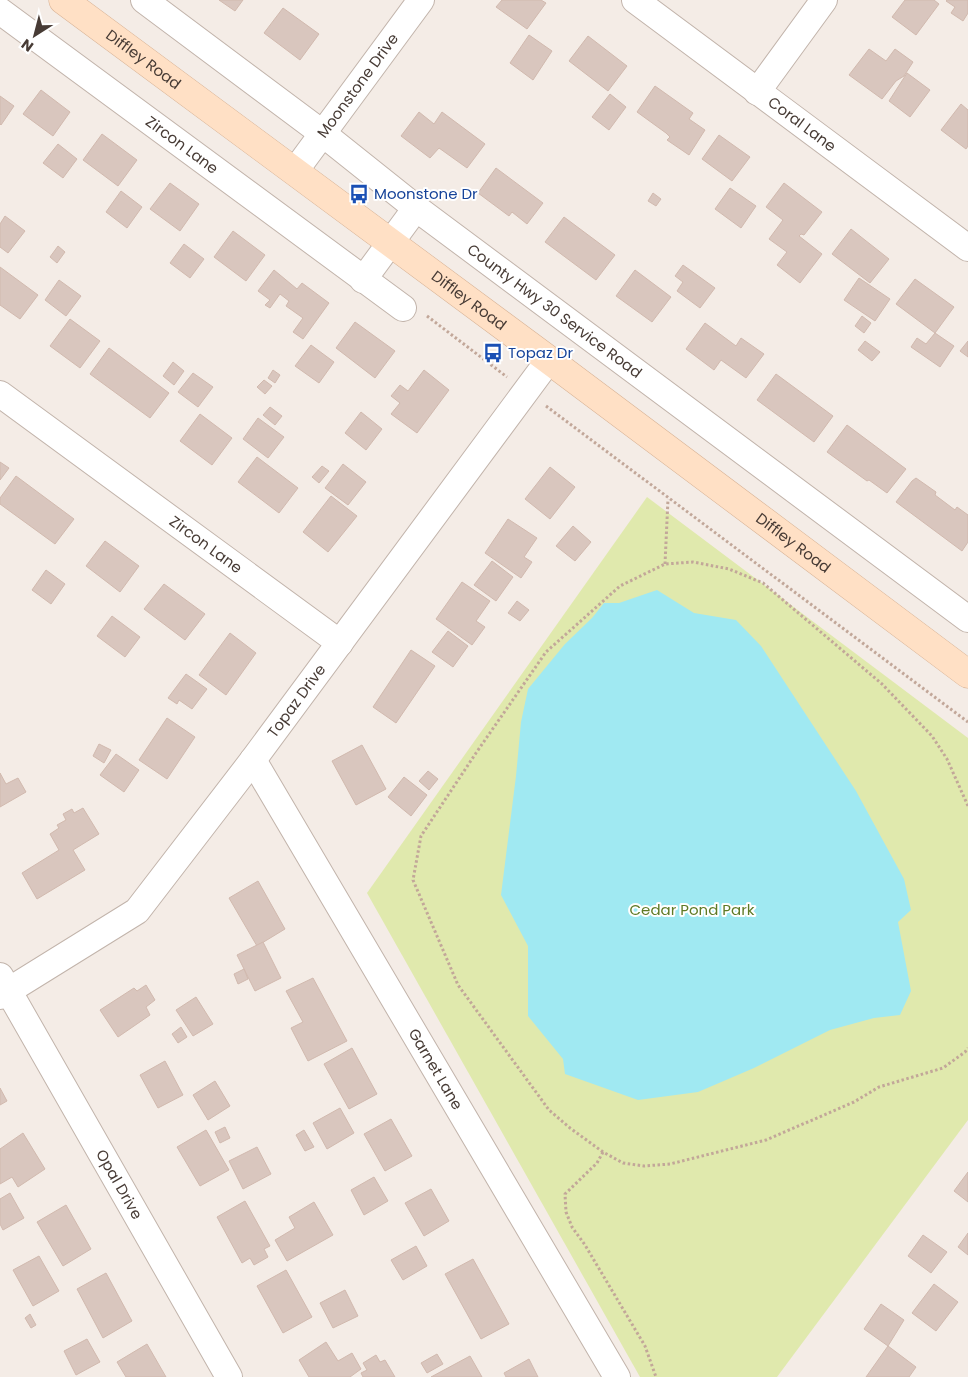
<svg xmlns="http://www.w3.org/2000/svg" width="968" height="1377" font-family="Poppins,sans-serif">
<rect width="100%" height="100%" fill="#f4ece6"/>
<polygon fill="#e0e9ad" points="647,497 968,738 968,1120 777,1377 640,1377 367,893"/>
<polygon fill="#a0e9f2" points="657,590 694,613 736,620 761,646 856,791 904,879 911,910 898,922 911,991 900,1015 874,1018 830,1030 754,1068 698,1092 638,1100 565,1074 563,1059 528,1016 528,946 501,895 516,776 521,722 528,689 565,644 592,618 604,603 619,603"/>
<g fill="#d9c6be" stroke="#d1b9ae">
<polygon points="219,0 243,0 235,11"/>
<polygon points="502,0 541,0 546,3 527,29 496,7"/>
<polygon points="905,0 934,0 939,4 916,35 892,17"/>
<polygon points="947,0 968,0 968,13 963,21 951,13 955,7 946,1"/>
<polygon points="283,8 319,34 300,60 264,33"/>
<polygon points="529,35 552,51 533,80 510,63"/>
<polygon points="588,36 627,66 608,91 569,61"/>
<polygon points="869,49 886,61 895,49 913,62 904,76 896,81 882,99 849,75"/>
<polygon points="907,73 930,90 910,117 889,101"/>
<polygon points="655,86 693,113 689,119 705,130 689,155 667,140 670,137 666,133 637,112"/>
<polygon points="41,90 70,112 53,136 23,114"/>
<polygon points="610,94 626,107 609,130 592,117"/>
<polygon points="0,96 14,106 1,125 0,124"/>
<polygon points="961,104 968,110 968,146 966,149 941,130"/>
<polygon points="419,112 434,124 442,112 485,144 467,168 439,148 430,158 401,136"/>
<polygon points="102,134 137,160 118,186 83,160"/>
<polygon points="719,135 750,157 732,181 702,159"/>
<polygon points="58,144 77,159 63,178 43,163"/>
<polygon points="496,168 543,203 527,224 512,212 509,216 478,193"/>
<polygon points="170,183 199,204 180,231 150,209"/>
<polygon points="784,183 822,212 804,235 801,234 799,236 822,254 800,283 777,265 787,252 769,239 783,220 766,207"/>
<polygon points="730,188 756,206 741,228 715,209"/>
<polygon points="121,191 142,207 127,228 106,212"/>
<polygon points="653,193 661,199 656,206 648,201"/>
<polygon points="5,216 25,231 8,253 0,247 0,224"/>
<polygon points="564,217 615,255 596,280 545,242"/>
<polygon points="851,229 889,259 870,283 832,254"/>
<polygon points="233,231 265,255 246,281 214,257"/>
<polygon points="184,244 204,259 190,278 170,263"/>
<polygon points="58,246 65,252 57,263 50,257"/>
<polygon points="683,265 715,288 700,308 677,291 683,282 675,276"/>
<polygon points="0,267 38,295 20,319 0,305"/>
<polygon points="274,270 297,289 302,283 329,303 303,339 293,332 303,318 286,306 289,301 280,294 270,308 265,305 270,300 258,291"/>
<polygon points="635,270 671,297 652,322 616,296"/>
<polygon points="859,278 890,299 875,321 844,300"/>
<polygon points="915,279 954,307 935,333 896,304"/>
<polygon points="59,280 81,296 66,316 45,300"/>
<polygon points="862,316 871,323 864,333 855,326"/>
<polygon points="70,319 100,341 80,368 50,346"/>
<polygon points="355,322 395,351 375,378 336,348"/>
<polygon points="705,323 736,346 741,338 764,354 746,378 721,360 714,370 686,349"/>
<polygon points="935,333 954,346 940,367 911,347 917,338 926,344"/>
<polygon points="865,341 880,352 872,361 858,350"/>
<polygon points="968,341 968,357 960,351"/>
<polygon points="311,345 334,362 319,383 295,366"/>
<polygon points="109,348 169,393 150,418 90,374"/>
<polygon points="173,362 184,371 174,385 163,376"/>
<polygon points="273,370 280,375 275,383 268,378"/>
<polygon points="424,370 449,390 417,433 391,414 400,403 391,396 400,385 408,391"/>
<polygon points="193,373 213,387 198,407 178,392"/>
<polygon points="776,374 833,416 814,442 757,400"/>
<polygon points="264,380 272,386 265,394 257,387"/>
<polygon points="270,407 282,416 275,425 263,415"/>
<polygon points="361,412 382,429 366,450 345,433"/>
<polygon points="200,414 232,438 212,465 180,441"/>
<polygon points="258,418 284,437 268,458 243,439"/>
<polygon points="847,425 906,469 887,493 869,480 867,481 827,452"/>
<polygon points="257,457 298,488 279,513 238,482"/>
<polygon points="0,462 9,468 0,480"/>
<polygon points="343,464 366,482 348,505 325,488"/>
<polygon points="322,466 329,471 319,483 312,477"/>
<polygon points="550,467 575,487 550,519 525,499"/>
<polygon points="16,476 74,519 55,544 0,504 0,498"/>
<polygon points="916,478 936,492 935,495 955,510 957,507 968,515 968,542 962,551 896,502 912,481"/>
<polygon points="331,496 357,516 328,552 303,532"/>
<polygon points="508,519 537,538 524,557 532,562 521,578 485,553"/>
<polygon points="573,526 591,542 575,561 556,546"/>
<polygon points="105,541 139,566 120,592 86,566"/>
<polygon points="492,561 513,577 496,601 474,585"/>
<polygon points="46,570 65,584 51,604 32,590"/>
<polygon points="462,582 490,601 476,621 485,627 472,645 436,619"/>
<polygon points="164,584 205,614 185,640 144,609"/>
<polygon points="517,601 529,610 520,621 508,613"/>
<polygon points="112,616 140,637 125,657 97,636"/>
<polygon points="448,631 468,646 453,667 432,652"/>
<polygon points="230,633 256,653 226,695 199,675"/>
<polygon points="411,650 435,666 396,723 373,707"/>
<polygon points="186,674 207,689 192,709 179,700 177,704 168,698"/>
<polygon points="167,718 195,737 167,779 139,760"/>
<polygon points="99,744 111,750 104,763 93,756"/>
<polygon points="362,745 386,789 356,805 332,761"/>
<polygon points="116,754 139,770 124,792 100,775"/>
<polygon points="428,771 438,779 429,790 419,781"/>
<polygon points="0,773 6,784 18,778 26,792 0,807"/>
<polygon points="404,777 427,795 411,816 388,797"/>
<polygon points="83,808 99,834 73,850 85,870 37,899 22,873 59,850 50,834 59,828 57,825 66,820 63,814 72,809 74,813"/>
<polygon points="258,881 285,929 257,946 229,898"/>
<polygon points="263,942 281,978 255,991 237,955"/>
<polygon points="244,969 248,979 238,984 234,974"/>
<polygon points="313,978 347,1041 308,1061 291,1028 303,1022 286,991"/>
<polygon points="146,985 155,1000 146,1007 150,1015 118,1037 100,1010 134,988 137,991"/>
<polygon points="196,997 213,1024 193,1036 176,1010"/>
<polygon points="181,1027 187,1037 178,1043 172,1034"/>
<polygon points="352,1048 377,1094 349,1109 324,1064"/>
<polygon points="165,1061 183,1095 158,1108 140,1075"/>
<polygon points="215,1081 230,1106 208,1120 193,1095"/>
<polygon points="0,1088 7,1101 0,1105"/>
<polygon points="340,1108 354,1133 327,1149 313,1123"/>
<polygon points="391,1119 412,1156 385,1171 364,1134"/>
<polygon points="225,1127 230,1138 220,1143 215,1132"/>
<polygon points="206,1130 229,1170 200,1186 177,1147"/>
<polygon points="304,1130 314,1147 305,1151 296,1135"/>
<polygon points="23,1133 45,1169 18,1187 12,1177 0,1184 0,1149"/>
<polygon points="257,1147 271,1174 243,1189 229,1161"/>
<polygon points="968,1172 968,1202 954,1191"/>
<polygon points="374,1177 388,1201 364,1215 351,1190"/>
<polygon points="431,1189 449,1221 424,1236 405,1203"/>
<polygon points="10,1193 24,1218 3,1230 0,1224 0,1199"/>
<polygon points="245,1201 270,1246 264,1249 268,1257 254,1265 250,1258 242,1263 217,1217"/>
<polygon points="314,1202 333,1235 287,1261 275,1240 295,1228 289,1217"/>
<polygon points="66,1205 91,1249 63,1266 37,1222"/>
<polygon points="968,1233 968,1255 958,1247"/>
<polygon points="923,1235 947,1252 931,1273 908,1256"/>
<polygon points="416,1246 427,1266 403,1280 391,1260"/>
<polygon points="39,1256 59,1291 33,1306 13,1270"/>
<polygon points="473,1259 509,1324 481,1339 445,1274"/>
<polygon points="286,1270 312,1317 283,1333 257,1286"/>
<polygon points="106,1273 132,1321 103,1338 77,1289"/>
<polygon points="934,1284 958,1302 936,1331 912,1313"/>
<polygon points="345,1290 358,1316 333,1328 320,1303"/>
<polygon points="881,1304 904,1320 888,1346 864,1329"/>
<polygon points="30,1314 36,1325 31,1328 25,1318"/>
<polygon points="87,1339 100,1362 76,1375 64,1351"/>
<polygon points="326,1342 338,1361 352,1353 361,1369 350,1377 309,1377 299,1360"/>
<polygon points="147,1344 166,1377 126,1377 117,1362"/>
<polygon points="888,1346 916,1367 909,1377 866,1377"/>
<polygon points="437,1354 443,1364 427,1373 421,1363"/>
<polygon points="376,1355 380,1362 385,1360 395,1377 363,1377 361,1373 367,1370 363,1363"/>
<polygon points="470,1356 482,1377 431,1377"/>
<polygon points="529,1359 538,1377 506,1377 504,1373"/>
</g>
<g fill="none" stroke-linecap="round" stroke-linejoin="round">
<defs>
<g id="street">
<path id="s1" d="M144,0l178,133 94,75 552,411"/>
<path id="s2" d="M635,0l333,248"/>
<path id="s3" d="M0,11l403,297"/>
<polyline points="757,92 824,0"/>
<path id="s4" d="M295,171l126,-171"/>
<polyline points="363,280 416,208"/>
<path id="s5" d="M0,394l340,249"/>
<path id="s6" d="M253,760l364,617"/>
<path id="s7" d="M0,976l229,401"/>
<path id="s8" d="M0,996l137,-85 116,-151 296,-400"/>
</g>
<g id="secondary">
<path id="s9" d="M63,0l486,360 419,314"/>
</g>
</defs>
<use href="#street" stroke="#c2b4ab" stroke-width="28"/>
<use href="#secondary" stroke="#d8b396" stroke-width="29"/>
<g stroke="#c2a799" stroke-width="3" stroke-dasharray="2.5 2.5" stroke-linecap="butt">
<polyline points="427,316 507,377"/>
<polyline points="546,406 968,722"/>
<polyline points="665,564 668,499"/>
<polyline points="968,806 947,759 932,736 882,684 763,583 729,569 693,562 665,564 620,586 546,652 476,753 421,836 413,880 458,985 549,1110 570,1128 603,1152 623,1163 644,1166 670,1164 766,1140 854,1102 879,1087 943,1068 965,1052 968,1048"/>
<polyline points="603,1152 597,1163 565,1194 566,1212 572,1227 585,1245 645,1346 656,1377"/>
</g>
<use href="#street" stroke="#fff" stroke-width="26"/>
<use href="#secondary" stroke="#ffe0c5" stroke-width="28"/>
</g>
<defs>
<symbol id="bus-bare" viewBox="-9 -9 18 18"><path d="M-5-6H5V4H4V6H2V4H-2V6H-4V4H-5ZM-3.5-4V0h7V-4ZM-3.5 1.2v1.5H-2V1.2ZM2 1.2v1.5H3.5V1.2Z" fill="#1a4fb4" stroke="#fff" stroke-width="2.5" paint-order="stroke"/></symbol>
</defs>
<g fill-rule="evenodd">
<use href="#bus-bare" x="345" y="180" width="28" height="28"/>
<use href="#bus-bare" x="479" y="339" width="28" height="28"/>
</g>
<g text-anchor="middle" stroke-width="4" stroke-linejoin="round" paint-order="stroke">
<g font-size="15" fill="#473b35" stroke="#fff">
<text dy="5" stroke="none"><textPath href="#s9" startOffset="100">Diffley Road</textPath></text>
<text dy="5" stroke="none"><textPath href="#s4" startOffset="106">Moonstone Drive</textPath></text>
<text dy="5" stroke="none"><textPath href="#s2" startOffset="208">Coral Lane</textPath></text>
<text dy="5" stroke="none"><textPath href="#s3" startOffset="226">Zircon Lane</textPath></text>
<text dy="5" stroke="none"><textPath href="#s9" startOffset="505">Diffley Road</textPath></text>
<text dy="5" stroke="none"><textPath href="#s1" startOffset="515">County Hwy 30 Service Road</textPath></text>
<text dy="5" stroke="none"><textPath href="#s9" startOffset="910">Diffley Road</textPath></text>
<text dy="5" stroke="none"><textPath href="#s5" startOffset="255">Zircon Lane</textPath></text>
<text dy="5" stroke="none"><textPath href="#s8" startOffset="425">Topaz Drive</textPath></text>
<text dy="5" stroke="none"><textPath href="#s6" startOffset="359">Garnet Lane</textPath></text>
<text dy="5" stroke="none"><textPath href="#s7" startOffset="240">Opal Drive</textPath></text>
</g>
<g font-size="15" fill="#164399" stroke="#fff" text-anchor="start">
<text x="374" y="199">Moonstone Dr</text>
<text x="508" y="358">Topaz Dr</text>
</g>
<g font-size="15" fill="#5f7a26" stroke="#fff">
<text x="692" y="915">Cedar Pond Park</text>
</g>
</g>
<g transform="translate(35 35) rotate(216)" stroke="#ffffff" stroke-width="4" paint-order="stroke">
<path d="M0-4L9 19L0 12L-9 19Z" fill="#473b35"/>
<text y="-8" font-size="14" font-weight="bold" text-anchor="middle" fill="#473b35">N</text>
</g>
</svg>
